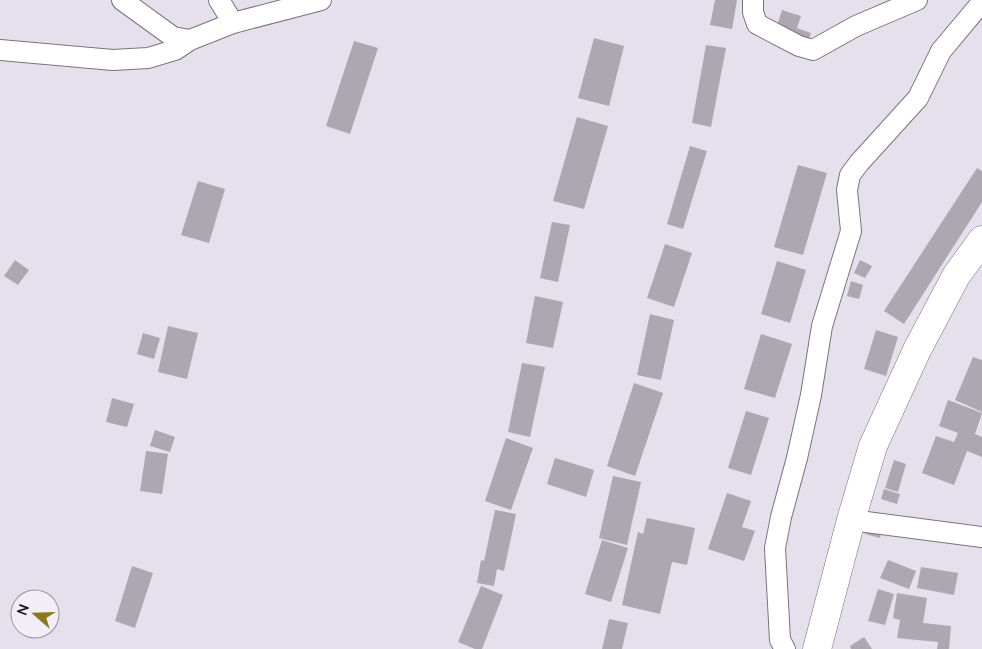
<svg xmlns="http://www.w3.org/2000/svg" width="982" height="649" font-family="'Nunito Sans',sans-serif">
<rect width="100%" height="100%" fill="#e5e0eb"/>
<g fill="#aca7b1">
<polygon points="715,0 737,0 732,29 710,25"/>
<polygon points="782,10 801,16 797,28 811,33 805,51 776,29"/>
<polygon points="594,38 624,46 609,106 578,98"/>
<polygon points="354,41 378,48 350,134 326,126"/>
<polygon points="706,45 726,48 711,127 692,123"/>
<polygon points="577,117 608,126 584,209 553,201"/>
<polygon points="690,146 707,151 683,229 667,224"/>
<polygon points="798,165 827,173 803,255 774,247"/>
<polygon points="977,168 982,171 982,202 904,324 884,311"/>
<polygon points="198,181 225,189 209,243 181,235"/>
<polygon points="552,222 570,225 558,282 540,278"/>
<polygon points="665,244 692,253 674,307 647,298"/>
<polygon points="15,260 29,270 18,285 4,276"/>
<polygon points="860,260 872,266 865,278 854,273"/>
<polygon points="777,261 806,270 790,323 761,314"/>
<polygon points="851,281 863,285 859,299 847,296"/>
<polygon points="535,296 563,302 553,348 526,343"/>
<polygon points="650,314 674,320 661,380 637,375"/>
<polygon points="168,326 198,333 187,379 158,372"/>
<polygon points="876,330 898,337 886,376 864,369"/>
<polygon points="143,333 160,338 154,359 137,354"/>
<polygon points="761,334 792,344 775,398 744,389"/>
<polygon points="973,357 982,360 982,412 955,400"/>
<polygon points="522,363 545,367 530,437 508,432"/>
<polygon points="634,383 663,393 635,476 607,466"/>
<polygon points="112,398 134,404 127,427 106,422"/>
<polygon points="948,400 982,413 975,434 982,437 982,457 967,451 954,485 922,473 936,436 954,442 958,433 939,426"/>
<polygon points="746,411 769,418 751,475 728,468"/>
<polygon points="155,430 175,437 170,452 150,446"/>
<polygon points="506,438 533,448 511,510 485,501"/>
<polygon points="146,451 168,454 162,494 140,491"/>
<polygon points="555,458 594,470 586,497 547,484"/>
<polygon points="894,460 906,464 898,492 885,488"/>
<polygon points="613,476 641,482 627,545 599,538"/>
<polygon points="884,489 900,494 897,504 881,499"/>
<polygon points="727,493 751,501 742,527 755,531 744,561 708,549"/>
<polygon points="495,510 516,514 504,571 497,569 494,586 477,583 481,560 484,561"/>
<polygon points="647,518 695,528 687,565 672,562 660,614 622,605 638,532 643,534"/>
<polygon points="869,522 883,526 880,538 865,534"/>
<polygon points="602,540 628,548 611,602 585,594"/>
<polygon points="888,560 916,571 909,589 880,578"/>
<polygon points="132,566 153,573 135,628 115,621"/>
<polygon points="921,567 958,573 954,595 917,588"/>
<polygon points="481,586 503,595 482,649 475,649 458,642"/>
<polygon points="878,589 894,594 885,625 868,621"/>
<polygon points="897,593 927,598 923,623 951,626 949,649 937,649 938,642 897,638 900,620 893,618"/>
<polygon points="609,619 628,623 622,649 602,649"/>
<polygon points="864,637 872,649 851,649 850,646"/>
</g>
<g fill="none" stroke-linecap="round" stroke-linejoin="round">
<defs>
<g id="minor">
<polyline points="122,0 173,37 190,40"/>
<polyline points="219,0 233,23"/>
<polyline points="753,0 753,12 757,24 799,46 813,50 856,26 917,0"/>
<polyline points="0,50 113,60 148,58 175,50 190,40 233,23 321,0"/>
<polyline points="851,520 982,537"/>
<polyline points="785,649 780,640 775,548 781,517 797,458 811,395 822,326 851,231 847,190 850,175 859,163 918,98 941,51 982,2"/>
</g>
<polyline id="secondary" points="817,649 851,520 873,446 917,350 956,276 982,240"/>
</defs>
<use href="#minor" stroke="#79747e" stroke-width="22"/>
<use href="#secondary" stroke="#79747e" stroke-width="29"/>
<use href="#minor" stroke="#fff" stroke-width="20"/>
<use href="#secondary" stroke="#fff" stroke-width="28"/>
</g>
<g transform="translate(35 614) rotate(290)"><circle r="24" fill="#f2eef8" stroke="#97949c"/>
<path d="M0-4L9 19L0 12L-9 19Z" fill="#8d781d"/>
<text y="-8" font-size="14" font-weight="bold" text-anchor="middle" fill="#0f0d11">N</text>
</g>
</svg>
